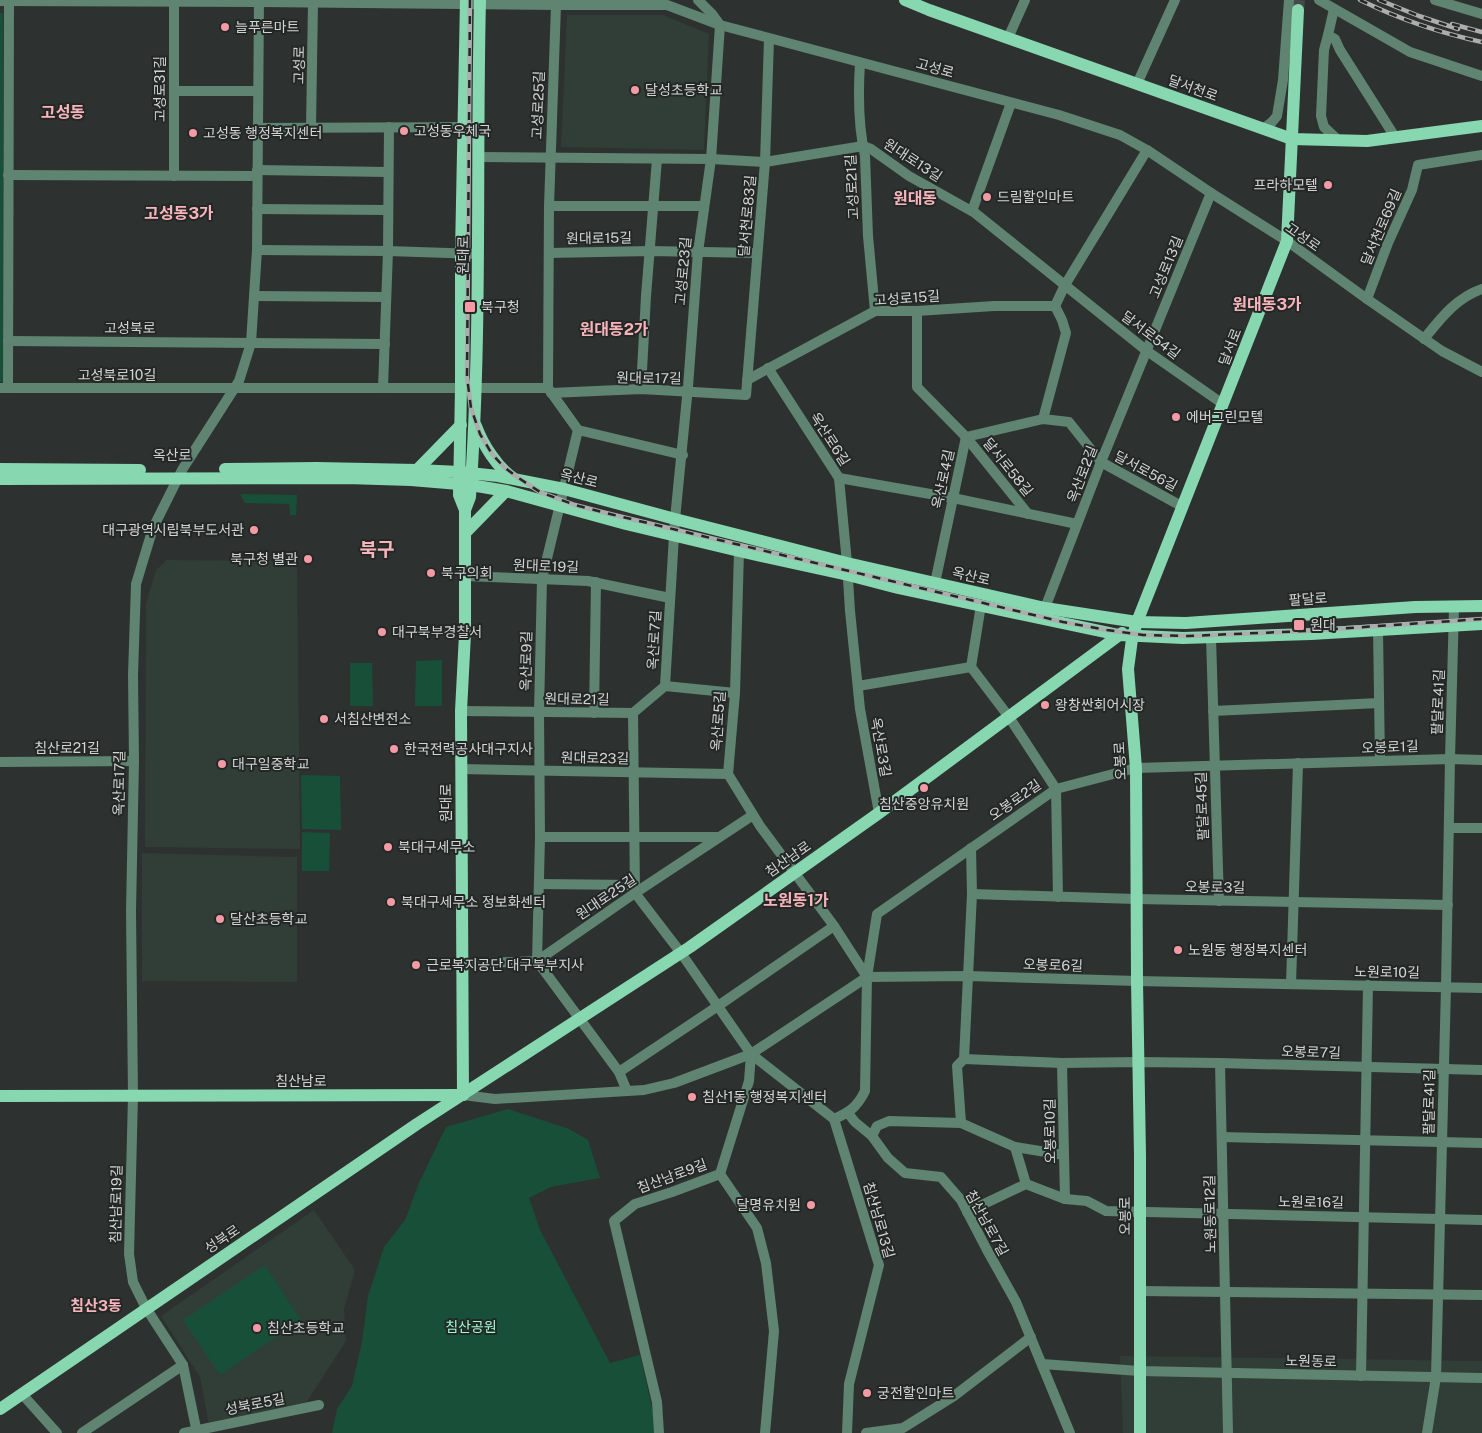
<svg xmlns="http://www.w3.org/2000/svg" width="1482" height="1433" font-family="'Public Sans','Noto Sans KR',sans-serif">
<rect width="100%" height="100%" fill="#2d3230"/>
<g fill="#313d37">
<polygon points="567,15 663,15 709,34 704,150 561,147"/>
<polygon points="167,560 297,561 300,849 145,847 146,604 156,570"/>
<polygon points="142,853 297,857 297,982 142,981"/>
<polygon points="314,1210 355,1270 344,1309 346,1341 304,1406 209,1425 200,1377 161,1316"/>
<polygon points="1120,1356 1482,1361 1482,1433 1123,1433"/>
</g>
<g fill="#184f38">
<rect x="0" y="13" width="3" height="369"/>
<polygon points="240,494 297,495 296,515 290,515 289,504 245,503"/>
<polygon points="442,660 442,706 415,706 416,661"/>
<polygon points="350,663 372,663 373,706 350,706"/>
<polygon points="301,775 340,776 341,830 302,829"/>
<polygon points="302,832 330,833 329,871 302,871"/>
<polygon points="508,1109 569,1129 588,1140 600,1178 551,1187 529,1198 540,1230 610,1363 640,1355 653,1412 654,1433 332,1433 337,1409 352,1386 362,1342 368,1296 384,1247 405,1220 419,1183 446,1127"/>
<polygon points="265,1265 301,1320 220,1375 183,1320"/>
</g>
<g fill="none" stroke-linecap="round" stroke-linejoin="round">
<polyline stroke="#464a48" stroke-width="12" stroke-dasharray="12 6" stroke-linecap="butt" points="1298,10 1299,0"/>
<g stroke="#5f8471" stroke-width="10">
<polyline points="1319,0 1410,52 1482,76"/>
<polyline points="1435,0 1482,14"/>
<polyline points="0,1 259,2 556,5 667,5 720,25 1059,115 1120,135 1147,150 1211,193 1287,241 1367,299 1442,351 1482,372"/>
<polyline points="1334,9 1328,35 1335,39 1340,50 1395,137"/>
<polyline points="1328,35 1324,50 1321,116 1324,127 1338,140"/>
<polyline points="1008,38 1025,0"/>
<path d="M860,63c-2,31 -2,62 5,93l3,80 7,75"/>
<polyline points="1137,84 1175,0"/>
<polyline points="174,91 257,91"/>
<polyline points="257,128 479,127"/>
<polyline points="311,128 313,2"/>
<polyline points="1263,129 1272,122 1277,116 1283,80 1289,0"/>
<polyline points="479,157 711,159 765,162 863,146 871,149 909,176 975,213 1147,351 1223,404"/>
<polyline points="257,170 388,172"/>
<polyline points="8,175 257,176"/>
<polyline points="174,176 174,1"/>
<polyline points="549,206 704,206"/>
<polyline points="257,209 388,210"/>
<polyline points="972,211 1011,103"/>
<polyline points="257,250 388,251 478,254"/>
<polyline points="549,253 650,251 757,253"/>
<polyline points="255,296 386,297"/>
<polyline points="1367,299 1388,243 1412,190 1418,165 1482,155"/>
<polyline points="1055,306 1065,285 1147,150"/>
<polyline points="917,311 917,387 966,437 1028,514"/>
<path d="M1424,339c17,-21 32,-41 58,-50"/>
<polyline points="8,341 385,344"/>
<polyline points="768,368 839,478 847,563 850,611 860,709 879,813"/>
<polyline points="747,380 875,311 917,311 994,306 1055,306"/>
<polyline points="0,388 548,388 578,430 683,455"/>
<polyline points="8,388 9,0"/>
<polyline points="383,388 388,251 389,127"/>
<polyline points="548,388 549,206 556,5"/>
<polyline points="641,389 646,296 657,159"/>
<polyline points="551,393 641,389 746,395 765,162 769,39"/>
<polyline points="1043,419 1066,333 1062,320 1055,306"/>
<polyline points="578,430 542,579 539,712 540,837 537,961 619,1072 627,1091"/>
<polyline points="966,437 1043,419 1069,422 1101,462 1183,507"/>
<polyline points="839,478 953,498 1077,524"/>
<polyline points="739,551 735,693 728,774 760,826 834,926 867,977"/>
<polyline points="465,576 588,581 670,598"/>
<polyline points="935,583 966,437"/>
<polyline points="1045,608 1101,462 1211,193"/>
<polyline points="1378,630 1380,761"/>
<polyline points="1211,637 1219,901"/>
<polyline points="971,667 1009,717 1056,789 1058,897"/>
<polyline points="971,667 981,605"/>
<polyline points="665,686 735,693"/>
<polyline points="858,686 971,667"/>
<polyline points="461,711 633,713"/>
<polyline points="1213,711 1379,703"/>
<polyline points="594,713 596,582"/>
<polyline points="0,762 134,761"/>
<polyline points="461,769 728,774"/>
<polyline points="1449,828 1482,828"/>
<polyline points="540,837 718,837"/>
<polyline points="539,884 635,885"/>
<polyline points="972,894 1136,899 1448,905"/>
<polyline points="462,964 537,961 635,893 753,815"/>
<polyline points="867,977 968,976 1137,981 1482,988"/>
<polyline points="1291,984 1298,763"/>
<polyline points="751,1054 834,1119 879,1265 849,1384 847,1433"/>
<polyline points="964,1059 1062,1063 1138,1062 1220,1063 1482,1070"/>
<polyline points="1062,1063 1065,1199"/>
<polyline points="1220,1063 1228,1433"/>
<polyline points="619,1072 718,1006 834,926"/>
<polyline points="463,1095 495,1099 644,1090 674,1083 751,1054 867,977"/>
<polyline points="848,1113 855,1122 872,1136 888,1158 905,1173 941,1177 961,1200 987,1250 1016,1302 1070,1433"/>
<path d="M834,1119c16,-7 23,-12 31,-28l2,-114 10,-63 179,-125 80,-21 314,-9 32,1"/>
<polyline points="961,1123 957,1066 964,1059 972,894 971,848"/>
<polyline points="872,1136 877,1126 889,1121 961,1123 1015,1147 1064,1155"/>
<polyline points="1222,1137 1482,1143"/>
<polyline points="1015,1147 1026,1184"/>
<polyline points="720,1174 757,1228 766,1263 774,1331 765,1433"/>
<polyline points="967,1212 1026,1184 1065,1199 1087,1201 1106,1211 1482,1220"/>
<polyline points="1139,1291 1482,1295"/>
<polyline points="1042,1364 1139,1371 1482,1378"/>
<polyline points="1361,1376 1368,985"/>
<polyline points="22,1394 57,1433"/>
<polyline points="82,1433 183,1365"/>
<polyline points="184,1433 319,1405"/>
<polyline points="197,1433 183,1365 146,1308 133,1282 129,1254 133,1096 131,911 134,761 133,675 136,584 153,528 182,470 239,381 251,343 257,250 259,0"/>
<polyline points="659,1433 657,1402 614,1221 635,1204 672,1192 720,1174 749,1081 751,1054 681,953 635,893 633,713 665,686 675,519 688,387 698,252 711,159 720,25 712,14 698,0"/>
<polyline points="866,1433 903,1428 954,1396 1031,1337"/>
<polyline points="1427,1433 1436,1377 1446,987 1450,759 1454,607"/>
</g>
<g stroke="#87d7b0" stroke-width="12">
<polyline points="905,0 929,10 1292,139 1367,141 1482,126"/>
<path d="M476,426c7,19 21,41 37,52"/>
<polyline points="0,469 140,470"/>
<polyline points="225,469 317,468 417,470 460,472 498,476 564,489 675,519 847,563 1045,608 1137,622 1186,623 1415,607 1482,606"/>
<polyline points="417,470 461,425"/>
<polyline points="0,479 347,478 411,480 471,485 506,491 626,524 739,551 848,575 898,588 1119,635 1183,638 1311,634 1482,624"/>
<path d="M465,510l5,-13c12,-165 6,-331 10,-497"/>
<polyline points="465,533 506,491"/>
<polyline points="463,1095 461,711 465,634 465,510 459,495 461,388 461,253 466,0"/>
<polyline points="0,1096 463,1095"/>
<polyline points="0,1409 417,1124 690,947 879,813 1122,633"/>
<polyline points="1140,1433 1140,1155 1137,981 1136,768 1128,669 1132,639 1137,622 1287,241 1298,10"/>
</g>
<defs>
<g id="rail">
<polyline points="470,0 467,377 471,408 480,434 492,454 504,467 517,477 540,492 575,505 610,514 1063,622 1107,630 1143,635 1188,636 1305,631 1482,619"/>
<path d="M1360,0c39,19 80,33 122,42"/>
<polyline points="1379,0 1419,16 1458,29"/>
<polyline points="1452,24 1482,32"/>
</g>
</defs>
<use href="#rail" stroke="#abaead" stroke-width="4.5"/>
<use href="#rail" stroke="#232826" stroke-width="2.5" stroke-dasharray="8" stroke-linecap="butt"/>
</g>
<g fill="#f49aa5" stroke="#232826" stroke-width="2">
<circle cx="225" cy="27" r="5"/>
<circle cx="635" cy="90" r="5"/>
<circle cx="404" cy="131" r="5"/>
<circle cx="193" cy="133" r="5"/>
<circle cx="1328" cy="185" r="5"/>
<circle cx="987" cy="197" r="5"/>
<rect x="464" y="301" width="12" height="12" rx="2.5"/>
<circle cx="1176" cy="417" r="5"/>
<circle cx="254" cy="530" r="5"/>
<circle cx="308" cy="559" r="5"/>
<circle cx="431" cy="573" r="5"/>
<rect x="1293" y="619" width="12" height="12" rx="2.5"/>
<circle cx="382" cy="632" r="5"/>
<circle cx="1045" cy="705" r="5"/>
<circle cx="324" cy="719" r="5"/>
<circle cx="394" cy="749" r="5"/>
<circle cx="222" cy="764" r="5"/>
<circle cx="924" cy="788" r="5"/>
<circle cx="388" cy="847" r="5"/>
<circle cx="391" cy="902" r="5"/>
<circle cx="220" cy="919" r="5"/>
<circle cx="1178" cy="950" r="5"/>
<circle cx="416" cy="965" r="5"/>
<circle cx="692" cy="1097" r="5"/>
<circle cx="811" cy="1205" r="5"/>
<circle cx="257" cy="1328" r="5"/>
<circle cx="867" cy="1393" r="5"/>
</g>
<g text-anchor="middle" stroke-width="4" stroke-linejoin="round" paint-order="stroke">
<g font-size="14" fill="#d1d4d3" stroke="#232826" text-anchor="start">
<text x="235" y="32">늘푸른마트</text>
<text x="645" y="95">달성초등학교</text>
<text x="414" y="136">고성동우체국</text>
<text x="203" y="138">고성동 행정복지센터</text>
<text x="1318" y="190" text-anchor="end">프라하모텔</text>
<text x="997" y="202">드림할인마트</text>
<text x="481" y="312">북구청</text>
<text x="1186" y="422">에버그린모텔</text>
<text x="244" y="535" text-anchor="end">대구광역시립북부도서관</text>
<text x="298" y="564" text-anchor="end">북구청 별관</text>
<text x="441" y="578">북구의회</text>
<text x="1310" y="630">원대</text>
<text x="392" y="637">대구북부경찰서</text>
<text x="1055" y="710">왕창싼회어시장</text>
<text x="334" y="724">서침산변전소</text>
<text x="404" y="754">한국전력공사대구지사</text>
<text x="232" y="769">대구일중학교</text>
<text x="924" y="809" text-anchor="middle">침산중앙유치원</text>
<text x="398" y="852">북대구세무소</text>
<text x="401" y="907">북대구세무소 정보화센터</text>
<text x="230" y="924">달산초등학교</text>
<text x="1188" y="955">노원동 행정복지센터</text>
<text x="426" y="970">근로복지공단 대구북부지사</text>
<text x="702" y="1102">침산1동 행정복지센터</text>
<text x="801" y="1210" text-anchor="end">달명유치원</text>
<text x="267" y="1333">침산초등학교</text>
<text x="877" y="1398">궁전할인마트</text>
</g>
<g font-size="14" fill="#d1d4d3" stroke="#232826">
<text transform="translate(299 65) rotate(-89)" y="5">고성로</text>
<text transform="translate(935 68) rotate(15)" y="5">고성로</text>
<text transform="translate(1193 88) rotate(20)" y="5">달서천로</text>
<text transform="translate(160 89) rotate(-90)" y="5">고성로31길</text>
<text transform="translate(538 105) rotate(-88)" y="5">고성로25길</text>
<text transform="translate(913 160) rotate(33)" y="5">원대로13길</text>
<text transform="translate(852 187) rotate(-93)" y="5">고성로21길</text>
<text transform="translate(747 216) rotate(-85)" y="5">달서천로83길</text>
<text transform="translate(1381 227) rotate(-67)" y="5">달서천로69길</text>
<text transform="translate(1303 237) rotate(35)" y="5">고성로</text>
<text transform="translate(599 238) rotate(-1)" y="5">원대로15길</text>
<text transform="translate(463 255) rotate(-89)" y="5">원대로</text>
<text transform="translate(1166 267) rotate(-68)" y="5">고성로13길</text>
<text transform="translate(683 271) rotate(-85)" y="5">고성로23길</text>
<text transform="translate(907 298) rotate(-4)" y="5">고성로15길</text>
<text x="130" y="333">고성북로</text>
<text transform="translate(1151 335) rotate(37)" y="5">달서로54길</text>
<text transform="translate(1230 347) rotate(-69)" y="5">달서로</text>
<text x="117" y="380">고성북로10길</text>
<text transform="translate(649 378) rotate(1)" y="5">원대로17길</text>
<text transform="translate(830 439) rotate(57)" y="5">옥산로6길</text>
<text x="172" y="460">옥산로</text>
<text transform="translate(1008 467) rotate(51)" y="5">달서로58길</text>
<text transform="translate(1146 471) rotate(28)" y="5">달서로56길</text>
<text transform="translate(1082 474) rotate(-69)" y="5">옥산로2길</text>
<text transform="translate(579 478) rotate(14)" y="5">옥산로</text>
<text transform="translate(943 479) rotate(-78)" y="5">옥산로4길</text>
<text transform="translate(546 566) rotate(2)" y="5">원대로19길</text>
<text transform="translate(971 576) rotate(13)" y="5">옥산로</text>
<text transform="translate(1308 599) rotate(-4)" y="5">팔달로</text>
<text transform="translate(654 640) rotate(-87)" y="5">옥산로7길</text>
<text transform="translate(526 661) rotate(-89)" y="5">옥산로9길</text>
<text transform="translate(577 699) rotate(1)" y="5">원대로21길</text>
<text transform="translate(1438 702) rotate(-88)" y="5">팔달로41길</text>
<text transform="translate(718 721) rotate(-86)" y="5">옥산로5길</text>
<text transform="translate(881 747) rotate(80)" y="5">옥산로3길</text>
<text transform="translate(1390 747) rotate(-2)" y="5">오봉로1길</text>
<text x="67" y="753">침산로21길</text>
<text transform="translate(595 758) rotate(1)" y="5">원대로23길</text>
<text transform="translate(1120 761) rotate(-93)" y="5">오봉로</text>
<text transform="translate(119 783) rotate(-89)" y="5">옥산로17길</text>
<text transform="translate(1015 800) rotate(-35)" y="5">오봉로2길</text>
<text transform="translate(446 803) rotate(-90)" y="5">원대로</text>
<text transform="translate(1202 806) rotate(-92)" y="5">팔달로45길</text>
<text transform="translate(788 859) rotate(-35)" y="5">침산남로</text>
<text transform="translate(1215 887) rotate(1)" y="5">오봉로3길</text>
<text transform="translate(606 897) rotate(-34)" y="5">원대로25길</text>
<text transform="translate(1053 965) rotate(2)" y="5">오봉로6길</text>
<text transform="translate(1387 972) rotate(1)" y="5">노원로10길</text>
<text transform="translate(1311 1052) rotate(2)" y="5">오봉로7길</text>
<text x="301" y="1086">침산남로</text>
<text transform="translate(1429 1102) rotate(-89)" y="5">팔달로41길</text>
<text transform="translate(1050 1131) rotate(-91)" y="5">오봉로10길</text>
<text transform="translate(672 1176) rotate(-20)" y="5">침산남로9길</text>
<text transform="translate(1311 1202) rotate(1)" y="5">노원로16길</text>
<text transform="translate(116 1204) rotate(-89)" y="5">침산남로19길</text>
<text transform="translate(1210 1214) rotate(-91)" y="5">노원동로12길</text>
<text transform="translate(1125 1216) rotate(-90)" y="5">오봉로</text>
<text transform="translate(879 1220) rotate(74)" y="5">침산남로13길</text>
<text transform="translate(987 1223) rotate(61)" y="5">침산남로7길</text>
<text transform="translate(222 1239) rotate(-34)" y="5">성북로</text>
<text transform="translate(1311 1361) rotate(1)" y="5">노원동로</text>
<text transform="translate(255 1404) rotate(-11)" y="5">성북로5길</text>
</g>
<g font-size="14" fill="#99fccd" stroke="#232826">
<text x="471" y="1332">침산공원</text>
</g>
<g font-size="15" font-weight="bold" fill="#f9b4bb" stroke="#232826">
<text x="96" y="1311">침산3동</text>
</g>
<g font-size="16" font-weight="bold" fill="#f9b4bb" stroke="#232826">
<text x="63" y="118">고성동</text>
<text x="915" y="204">원대동</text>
<text x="179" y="219">고성동3가</text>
<text x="1267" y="310">원대동3가</text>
<text x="614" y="335">원대동2가</text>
<text x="796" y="906">노원동1가</text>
</g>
<g font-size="19" font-weight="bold" fill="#f9b4bb" stroke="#232826">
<text x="377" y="556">북구</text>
</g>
</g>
</svg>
